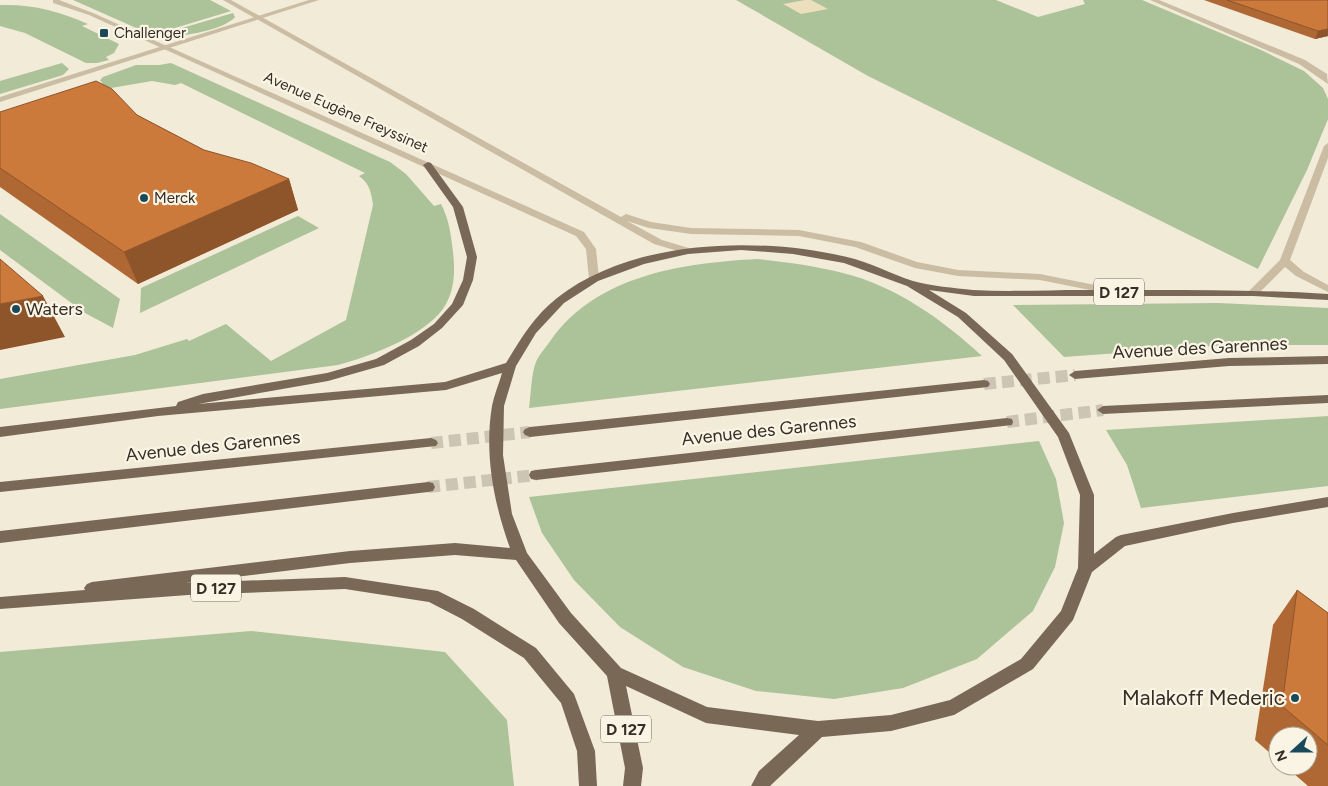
<svg xmlns="http://www.w3.org/2000/svg" width="1328" height="786" font-family="Figtree,sans-serif">
<rect width="100%" height="100%" fill="#f2ebd8"/>
<g fill="#acc298">
<polygon points="73,0 210,0 231,11 152,35"/>
<polygon points="736,0 996,0 1038,17 1085,4 1083,0 1142,0 1261,50 1304,71 1323,88 1328,99 1328,119 1307,170 1258,269 868,76"/>
<path d="M0,5c32,-1 59,6 88,19l-6,2 37,18 -5,9 -8,4 3,3 -12,3h-11l-61,-30 -25,-7z"/>
<path d="M233,13l2,4c-12,14 -62,22 -80,19z"/>
<polygon points="62,63 69,69 63,75 0,94 0,81"/>
<path d="M171,63l219,99 16,12 28,32 7,-2c8,15 10,31 12,48 2,17 2,36 -7,52 -16,30 -77,53 -108,61l-338,44v-30l135,-24 52,-16 2,2 37,-17 45,37 75,-41 27,-115c-2,-13 -3,-21 -14,-29l6,-3 -184,-90 -6,2 -23,-4 -41,7 -6,-1 -5,-7 3,-3 33,-12h23z"/>
<polygon points="0,214 120,299 113,328 85,313 0,250"/>
<polygon points="298,216 319,228 140,313 141,288"/>
<path d="M757,259c29,3 57,7 86,14 53,13 100,47 139,83l-453,52c2,-13 2,-34 7,-46 3,-7 10,-15 15,-22 46,-65 132,-77 206,-81z"/>
<polygon points="1218,303 1328,308 1328,345 1228,345 1064,357 1013,305"/>
<polygon points="1328,416 1328,486 1141,508 1127,465 1106,430"/>
<polygon points="1039,441 1056,479 1064,523 1055,567 1033,611 977,659 903,688 834,699 756,691 683,667 620,627 574,580 542,533 529,497"/>
<polygon points="251,631 445,652 507,720 514,786 0,786 0,652"/>
</g>
<polygon fill="#ebdfbe" points="805,0 811,0 828,9 801,14 783,4"/>
<g fill="none" stroke-linecap="round" stroke-linejoin="round">
<g stroke="#ccc5b4" stroke-width="12" stroke-dasharray="12 6" stroke-linecap="butt">
<polyline points="984,384 1075,375"/>
<polyline points="1007,422 1103,410"/>
<polyline points="431,443 530,432"/>
<polyline points="428,487 536,475"/>
</g>
<g fill="#cbbda4" fill-rule="evenodd">
<polygon points="309,0 319,0 0,102 0,97"/>
<polygon points="1150,0 1159,0 1305,60 1327,74 1328,84 1299,64"/>
<polygon points="1328,143 1328,158 1290,260 1304,272 1328,285 1328,292 1296,276 1285,267 1257,295 1249,295 1248,293 1249,291 1280,260 1324,146"/>
</g>
<g fill="#cbbda4" fill-rule="evenodd">
<polygon points="53,0 59,0 93,13 584,232 596,249 599,279 594,282 589,279 586,249 576,236 89,15 53,3"/>
<polygon points="223,0 231,0 621,217 626,214 651,222 691,228 799,230 861,242 917,262 958,270 1040,274 1115,289 1120,292 1115,295 1040,280 958,276 915,268 855,247 799,236 691,234 649,228 627,221 662,240 692,249 693,251 688,254 654,244"/>
</g>
<g fill="#796856" fill-rule="evenodd">
<path d="M428,162l3,1 32,44 14,50 -4,23 -10,25 -21,23 -23,18 -35,19 -56,16 -130,23 247,-22 61,-19c14,-23 28,-47 51,-65 75,-59 200,-62 290,-41 23,5 44,17 66,24 18,5 41,7 60,9 36,2 74,0 110,0 82,0 163,-1 245,4v6l-75,-4h-279l-45,-6 37,23 46,41 57,79 25,62v59l22,-17 5,-2 112,-22 95,-16v10l-95,16 -108,23 -33,26 -19,48 -40,49 -79,46 -63,16 -69,6 -52,49h-19l8,-15 40,-36 -93,-12 -80,-37 17,82 -2,18h-18l2,-18 -18,-92 -48,-53 -43,-63 -61,-5 -105,8 -164,20 159,-6 93,14 36,18 62,39 38,46 21,57 2,35h-18l-2,-35 -16,-48 -37,-45 -62,-39 -33,-17 -84,-13 -157,6 -188,14v-12l85,-7 -1,-2 3,-4 5,-2 258,-31 105,-8 55,5c-16,-44 -26,-94 -18,-142 2,-11 7,-22 10,-33l-56,17 -288,26 -158,21v-10l176,-21 2,-4 25,-8 124,-21 49,-14 35,-19 23,-16 18,-20 11,-24 4,-23 -14,-50 -30,-42zM741,250l52,4 51,9 63,23 51,31 46,43 54,77 22,58 -2,73 -17,43 -40,48 -71,41 -59,15 -73,6 -111,-14 -86,-39 -50,-55 -44,-60 -15,-39 -9,-59 1,-49 12,-40 20,-33 28,-30 34,-22 46,-17 44,-10z"/>
<polygon points="1328,356 1328,364 1229,366 1075,379 1069,375 1075,371 1229,358"/>
<polygon points="984,380 988,381 990,384 988,387 530,437 525,435 523,432 525,429 530,427"/>
<polygon points="1328,395 1328,403 1103,414 1097,410 1103,406"/>
<polygon points="1007,418 1012,419 1013,422 1012,425 536,480 531,479 529,475 531,471 536,470"/>
<polygon points="431,438 436,440 438,443 436,446 0,492 0,482"/>
<polygon points="428,482 433,483 435,487 433,491 428,492 0,543 0,531"/>
</g>
</g>
<g fill="#af6834">
<polygon points="1204,0 1328,0 1328,36 1315,39"/>
<polygon points="0,112 137,115 204,150 289,179 298,210 138,284 0,187"/>
<polygon points="1297,590 1328,613 1328,786 1308,786 1285,766 1308,766 1308,736 1278,736 1278,760 1255,740 1273,625"/>
</g>
<g fill="#8f552a">
<polygon points="1328,29 1328,36 1315,39 1318,31"/>
<polygon points="289,179 298,210 138,284 124,252"/>
<polygon points="43,296 65,337 0,350 0,304"/>
</g>
<g fill="#cc793c" stroke="#8f552a">
<polygon points="1227,0 1328,0 1328,29 1318,31"/>
<polygon points="96,81 112,89 137,115 204,150 251,163 289,179 124,252 0,168 0,112"/>
<polygon points="0,259 43,296 0,304"/>
<polygon points="1297,590 1328,613 1328,745 1282,706"/>
</g>
<g fill="#1a4959" stroke="#faf4e5" stroke-width="2">
<rect x="99" y="28" width="10" height="10" rx="2.5"/>
<circle cx="144" cy="198" r="5"/>
<circle cx="16" cy="309" r="5"/>
<circle cx="1295" cy="698" r="5"/>
</g>
<g text-anchor="middle" stroke-width="4.5" stroke-linejoin="round" paint-order="stroke">
<g font-size="15" fill="#362e26" stroke="#faf4e5" text-anchor="start">
<text x="114" y="38">Challenger</text>
<text x="154" y="203">Merck</text>
</g>
<g font-size="15" fill="#362e26" stroke="#faf4e5">
<text transform="translate(346 112) rotate(24)" y="5">Avenue Eugène Freyssinet</text>
</g>
<g fill="#faf4e5" stroke="#71695f" stroke-width="1">
<rect x="1094" y="278.5" width="50" height="27" rx="4"/>
<rect x="191" y="574.5" width="50" height="27" rx="4"/>
<rect x="601" y="715.5" width="50" height="27" rx="4"/>
</g>
<g font-size="16" font-weight="bold" fill="#362e26">
<text x="1119" y="298">D 127</text>
<text x="216" y="594">D 127</text>
<text x="626" y="735">D 127</text>
</g>
<g font-size="18" fill="#362e26" stroke="#faf4e5" text-anchor="start">
<text x="26" y="315">Waters</text>
</g>
<g font-size="18" fill="#362e26" stroke="#faf4e5">
<text transform="translate(1200 348) rotate(-3)" y="6">Avenue des Garennes</text>
<text transform="translate(769 430) rotate(-6)" y="6">Avenue des Garennes</text>
<text transform="translate(213 446) rotate(-6)" y="6">Avenue des Garennes</text>
</g>
<g font-size="21" fill="#362e26" stroke="#faf4e5" text-anchor="end">
<text x="1285" y="705">Malakoff Mederic</text>
</g>
</g>
<g transform="translate(1293 751) rotate(249)"><circle r="24" fill="#faf4e5" stroke="#aca599"/>
<path d="M0-4L9 19L0 12L-9 19Z" fill="#1a4959"/>
<text y="-8" font-size="14" font-weight="bold" text-anchor="middle" fill="#362e26">N</text>
</g>
</svg>
